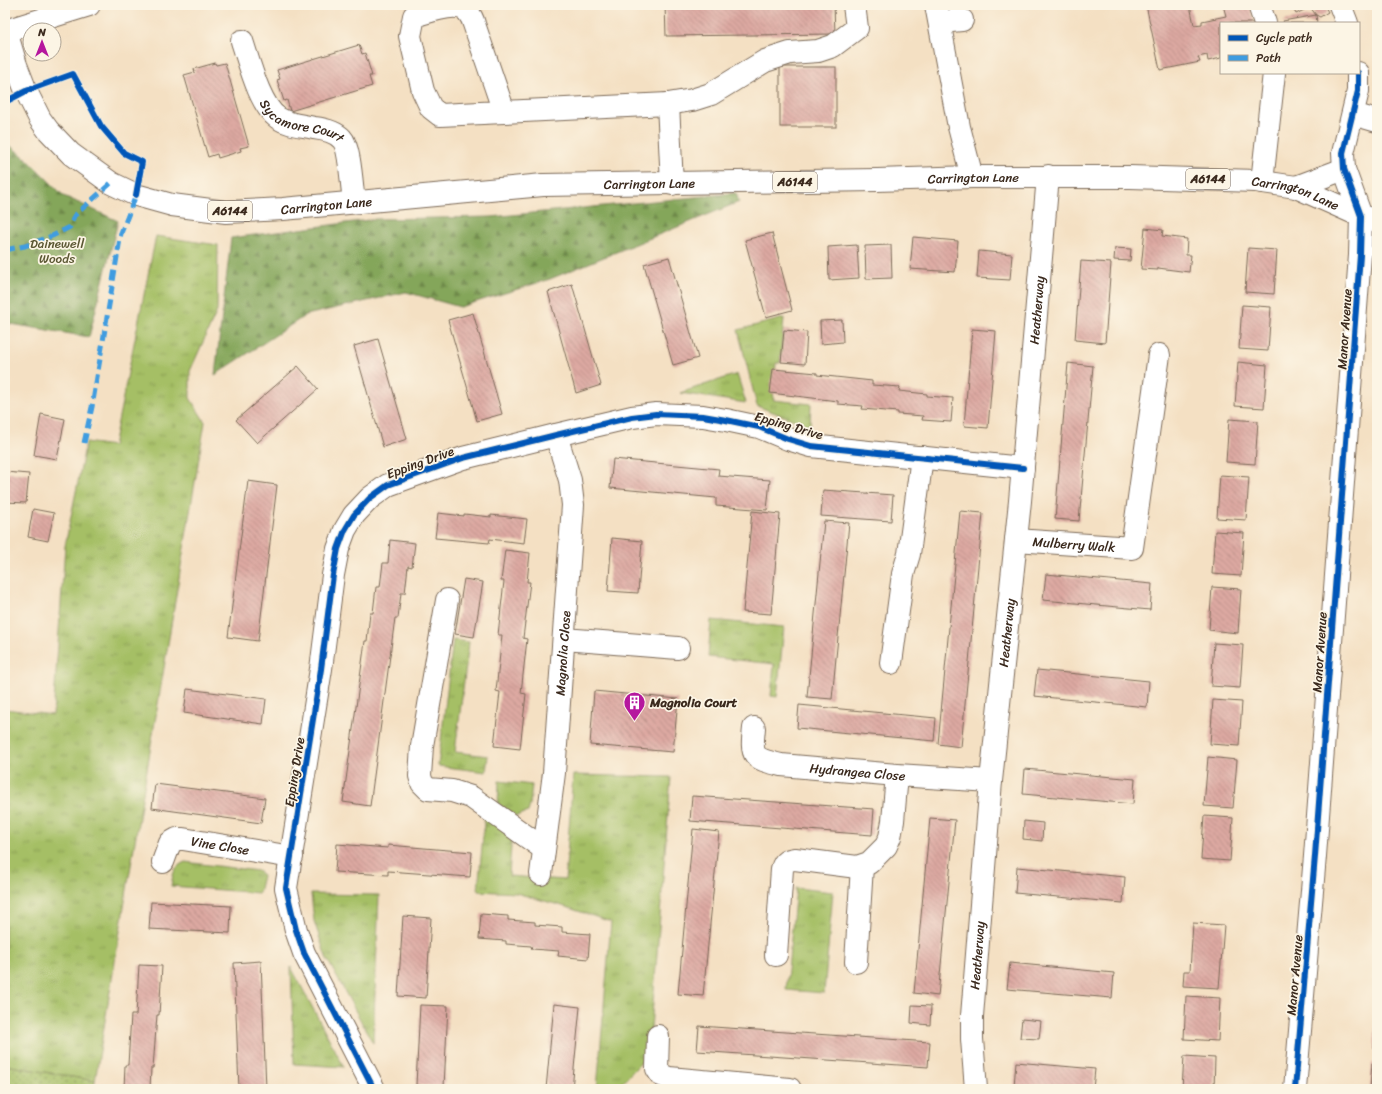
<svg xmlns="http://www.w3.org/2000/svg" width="1382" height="1094" font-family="Sriracha,sans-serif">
<defs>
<pattern id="grass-tufts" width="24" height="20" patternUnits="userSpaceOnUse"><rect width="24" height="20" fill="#a5bf65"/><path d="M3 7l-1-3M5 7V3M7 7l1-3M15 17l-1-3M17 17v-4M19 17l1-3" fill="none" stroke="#889b53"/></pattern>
<pattern id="forest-firs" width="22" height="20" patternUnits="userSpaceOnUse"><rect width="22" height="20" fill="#84a65a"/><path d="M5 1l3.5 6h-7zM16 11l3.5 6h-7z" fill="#6d874a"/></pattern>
<pattern id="park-dots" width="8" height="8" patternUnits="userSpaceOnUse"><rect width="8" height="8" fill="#a5bf65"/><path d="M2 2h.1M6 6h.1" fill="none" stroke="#889b53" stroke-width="1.8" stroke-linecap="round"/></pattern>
<pattern id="building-back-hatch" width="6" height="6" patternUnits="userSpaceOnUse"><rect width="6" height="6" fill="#dda9a2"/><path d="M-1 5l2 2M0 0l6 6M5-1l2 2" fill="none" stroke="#b48a83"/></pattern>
</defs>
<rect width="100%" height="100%" fill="#fcf5e5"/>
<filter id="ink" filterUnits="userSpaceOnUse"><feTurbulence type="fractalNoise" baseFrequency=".025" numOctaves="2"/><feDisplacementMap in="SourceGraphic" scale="8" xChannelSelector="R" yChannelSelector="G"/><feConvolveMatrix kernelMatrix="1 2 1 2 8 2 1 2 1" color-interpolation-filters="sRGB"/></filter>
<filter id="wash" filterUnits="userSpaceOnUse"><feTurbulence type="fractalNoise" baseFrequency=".012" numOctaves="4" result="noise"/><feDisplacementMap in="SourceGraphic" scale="16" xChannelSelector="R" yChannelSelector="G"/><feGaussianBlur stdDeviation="0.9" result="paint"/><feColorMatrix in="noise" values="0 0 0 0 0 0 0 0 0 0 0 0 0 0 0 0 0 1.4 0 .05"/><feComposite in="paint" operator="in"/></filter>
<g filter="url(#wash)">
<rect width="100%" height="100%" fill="#f4e0c3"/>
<g fill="url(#grass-tufts)" stroke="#707442">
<polygon points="156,236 218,245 217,311 190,371 190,398 205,422 95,1081 5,1065 5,709 53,715 65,546 86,442 113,446"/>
<polygon points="784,318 780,363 776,363 773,400 811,404 810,426 757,406 738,330"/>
<polygon points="737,374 746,403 680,393"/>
<polygon points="711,620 784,627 777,697 771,696 774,664 708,657"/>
<polygon points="453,640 469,642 455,752 488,756 486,772 438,766"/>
<polygon points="573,775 671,777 649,1054 620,1085 613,1084 613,1089 597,1089 611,922 566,907 516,893 478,891 485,813 512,831 509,876 565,880"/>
<polygon points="499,781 532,785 530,805 528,812 516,816 498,804"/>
<path d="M185,862l73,9 5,4 -4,18 -88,-7c2,-11 2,-19 14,-24z"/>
<polygon points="796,888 833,892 824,993 786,990"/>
<polygon points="311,894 379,895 373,1043 326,957 314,921"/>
<polygon points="291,967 344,1067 294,1064"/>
</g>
<g fill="url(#forest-firs)" stroke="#60683c">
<polygon points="5,142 27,159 64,196 118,221 89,337 5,323"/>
<polygon points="736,193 739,202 550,279 460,307 406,292 306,315 215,375 231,238 376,219 491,217"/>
</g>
<polygon fill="url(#park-dots)" stroke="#707442" points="5,1065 95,1081 94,1089 5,1089"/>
<g id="blocks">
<g fill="url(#building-back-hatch)">
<polygon points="665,5 834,5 835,34 666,36"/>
<polygon points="1146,5 1190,5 1194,25 1202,24 1202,21 1226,16 1223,5 1250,5 1254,23 1221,23 1221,58 1208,61 1207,55 1198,57 1200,62 1160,70"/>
<polygon points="1291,5 1324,5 1328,12 1320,17 1316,15 1317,23 1284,23 1283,21 1316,15 1310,7 1296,14"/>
<polygon points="359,45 362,54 365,53 372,76 369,76 372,86 290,111 287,100 284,101 277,80 280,79 277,70"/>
<polygon points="215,63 216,65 225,63 249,146 240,148 241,151 218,158 217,154 208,157 184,75 195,72 194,69"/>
<rect x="780" y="67" width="56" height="60"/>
<polygon points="1145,228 1163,230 1162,236 1187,239 1186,255 1191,255 1189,272 1158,268 1158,270 1141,269"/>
<polygon points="772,233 792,310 766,317 745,240"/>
<polygon points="913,237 958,241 955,272 910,269"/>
<polygon points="857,245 859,278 829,280 828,247"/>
<polygon points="891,245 892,278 866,279 865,246"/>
<polygon points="1115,248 1131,249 1130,261 1114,260"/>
<polygon points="1248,248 1277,250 1274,294 1245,292"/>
<polygon points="979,251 1012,254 1010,280 977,278"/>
<polygon points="669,257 698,358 673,365 644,264"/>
<polygon points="1081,261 1111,263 1105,343 1075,340"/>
<polygon points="572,284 601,385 576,393 548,292"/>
<polygon points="1242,305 1271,307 1268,351 1239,349"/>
<polygon points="473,313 502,414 477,421 448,320"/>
<polygon points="842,320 843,342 821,344 820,321"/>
<polygon points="972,329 996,331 988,428 964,426"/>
<polygon points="784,330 807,332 805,364 781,362"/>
<polygon points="378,339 407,439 383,447 354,346"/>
<polygon points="1238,362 1267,365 1264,408 1235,406"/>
<polygon points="1068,363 1093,366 1079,521 1055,519"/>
<polygon points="298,366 318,389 257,443 236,420"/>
<polygon points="773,369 817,373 817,375 872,381 872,385 900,387 899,391 927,394 927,396 953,398 951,422 922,420 923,416 898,414 898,412 862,409 863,406 838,404 838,401 770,393"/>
<polygon points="41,414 65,419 57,459 34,455"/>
<polygon points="1229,419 1258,421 1255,464 1226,462"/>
<polygon points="613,459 719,469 718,476 770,480 767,510 716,506 716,498 610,488"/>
<polygon points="5,472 29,474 26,503 5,502"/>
<polygon points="1220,475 1249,477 1246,520 1217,518"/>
<polygon points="248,481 277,485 258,641 228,637"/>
<polygon points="823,490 893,495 891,521 821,516"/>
<polygon points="33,509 54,513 48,541 28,537"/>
<polygon points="752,511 780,514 771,614 743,612"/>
<polygon points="960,511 983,513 961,747 938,744"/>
<polygon points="438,513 464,516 464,514 491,517 491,515 527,519 524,543 490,539 489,543 435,538"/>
<polygon points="824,521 849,523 832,699 807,697"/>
<polygon points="1215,531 1244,533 1241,576 1212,574"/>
<polygon points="612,538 642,541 638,593 608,591"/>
<polygon points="390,540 415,543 412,567 408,566 405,593 401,593 398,618 395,618 370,806 343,802 365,641 367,641 370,613 373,613 376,587 380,587 383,563 388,563"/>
<polygon points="505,550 530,553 527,582 530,582 523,638 527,639 521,693 526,694 520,749 494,746 500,692 496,691 502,635 498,635 504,581 501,581"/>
<polygon points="1046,574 1152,584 1150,610 1043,600"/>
<polygon points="464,579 483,582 474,637 455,634"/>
<polygon points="1212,587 1241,589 1238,633 1209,630"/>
<polygon points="1214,643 1243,645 1240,688 1211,686"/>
<polygon points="1037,670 1149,681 1147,707 1034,696"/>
<polygon points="187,689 266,699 263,724 184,713"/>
<polygon points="594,691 678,699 673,752 590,745"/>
<polygon points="1213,700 1242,702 1239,746 1210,744"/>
<polygon points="799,705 936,718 934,741 797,728"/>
<polygon points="1208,757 1237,760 1233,808 1204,806"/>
<polygon points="1025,769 1135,779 1133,804 1023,794"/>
<polygon points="155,784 265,798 261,823 152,808"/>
<polygon points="692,796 874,809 872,835 690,821"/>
<polygon points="1204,816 1233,818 1230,861 1201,859"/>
<polygon points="930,818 955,820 938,996 914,993"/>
<polygon points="1024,821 1043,823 1042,841 1023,839"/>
<polygon points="693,829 719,832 703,996 678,994"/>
<polygon points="337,844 388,848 388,845 472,852 470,877 388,871 388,875 335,872"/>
<polygon points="1017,867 1125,877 1123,903 1015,893"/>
<polygon points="151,902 231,906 230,933 149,929"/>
<polygon points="481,914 508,916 508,920 535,922 535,925 562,927 562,932 590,934 588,959 558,956 559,951 532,949 531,946 506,944 506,941 479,939"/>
<polygon points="403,916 431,918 426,998 398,996"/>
<polygon points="1193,923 1224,925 1219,988 1183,986 1184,971 1190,971"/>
<polygon points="261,961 266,1089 239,1089 234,963"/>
<polygon points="1010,963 1114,973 1112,998 1007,989"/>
<polygon points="139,965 162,966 159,1015 157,1015 153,1068 151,1068 150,1089 124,1089 125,1065 128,1065 131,1015 136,1015"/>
<polygon points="1186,996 1220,998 1218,1041 1184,1039"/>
<polygon points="554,1004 580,1007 572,1089 546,1089"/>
<polygon points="420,1005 448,1006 444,1087 416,1085"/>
<polygon points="912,1005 931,1006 930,1025 911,1023"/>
<polygon points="1376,1017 1377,1018 1377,1049 1374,1049"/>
<polygon points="1022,1019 1041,1021 1039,1039 1020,1038"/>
<polygon points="699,1026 930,1042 928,1067 697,1051"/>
<polygon points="1184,1056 1215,1058 1214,1089 1182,1089"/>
<polygon points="1016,1062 1095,1069 1093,1089 1049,1089 1014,1086"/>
<polygon points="1372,1063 1377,1063 1377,1089 1370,1089"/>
</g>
</g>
</g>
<g filter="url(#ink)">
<use href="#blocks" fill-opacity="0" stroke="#7c6a58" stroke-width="1"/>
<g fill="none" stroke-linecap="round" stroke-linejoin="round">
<defs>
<g id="minor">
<polyline points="936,5 959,127 972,177"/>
<polyline points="1259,5 1265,23"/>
<polyline points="1340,5 1347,23"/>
<polyline points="940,22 962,20"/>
<path id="s1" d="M242,41c7,21 18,65 36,77 11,7 23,7 36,10 9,1 21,3 28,11 8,8 10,50 12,63"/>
<polyline points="668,104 672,184"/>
<path d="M504,112l-30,-88c-1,-4 -3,-8 -6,-12 -11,-12 -40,0 -54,4l-4,20 13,55 8,17 9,7 228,-11 24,-4 19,-6 54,-33 25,-8 28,-2 15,-5 24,-18 -3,-23"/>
<polyline points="1353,114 1377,121"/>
<polyline points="1262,182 1274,73"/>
<polyline points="1296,187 1344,169"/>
<path id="s2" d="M1016,540l116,8 27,-193"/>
<polyline points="447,600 422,746 420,776 422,783 428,789 452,791 471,797 544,849"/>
<polyline points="564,639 678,648"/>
<polyline points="891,663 903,574 909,554 922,457"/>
<path id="s3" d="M754,728c-3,29 -2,30 27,37l116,10 94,6"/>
<path id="s4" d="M163,862l7,-19 7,-4h6l109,18"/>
<path id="s5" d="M541,874l13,-101 19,-268 -3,-25 -14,-45"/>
<path d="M776,955l6,-86c2,-8 5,-9 13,-10l62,8 12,-4 17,-17 4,-9 3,-16 4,-46"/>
<polyline points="856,962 862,866"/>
<polyline points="658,1036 657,1069 661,1075 669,1078 790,1089"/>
<polyline points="374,1089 304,953 296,930 286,888 321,669 333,575 338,549 345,530 354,515 370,498 388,485 463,458 556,435 632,417 656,414 703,416 726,420 759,427 788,439 811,446 1023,468"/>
<path id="s6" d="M976,1089l-4,-50v-23l19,-235 29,-280 28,-325"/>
<polyline points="1295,1089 1315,856 1360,255 1361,216 1344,169 1343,153 1358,91 1358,73"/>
</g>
<g id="major">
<polyline points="5,31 89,5"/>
<path id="s7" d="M6,31l10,34 10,26 14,28 8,11 23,24 40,29 25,12 36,10 54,7 57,-3 260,-24 334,-5 95,-3h158l126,4 40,6 65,29 16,5"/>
</g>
</defs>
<use href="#minor" stroke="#7c6a58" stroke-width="24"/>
<use href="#major" stroke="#7c6a58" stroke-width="24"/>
<use href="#minor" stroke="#fff" stroke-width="22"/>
<use href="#major" stroke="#fff" stroke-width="22"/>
<g stroke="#3f9ce0" stroke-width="5" stroke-dasharray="10 5" stroke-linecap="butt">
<polyline points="5,250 25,246 52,236 70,227 74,216 111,183"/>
<polyline points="84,443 92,407 121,233 136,195"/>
</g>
<defs>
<g id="cycleway">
<polyline points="5,102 26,91 73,74 101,126 124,153 142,162 136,195"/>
<polyline points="374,1089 304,953 296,930 286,888 321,669 333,575 338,549 345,530 354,515 370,498 388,485 463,458 556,435 632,417 656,414 703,416 726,420 759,427 788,439 811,446 1023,468"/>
<polyline points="1295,1089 1315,856 1360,255 1361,216 1344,169 1343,153 1358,91 1358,73"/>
</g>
</defs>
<use href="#cycleway" stroke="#fcf5e5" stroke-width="8"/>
<use href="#cycleway" stroke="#0057b8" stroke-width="6"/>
</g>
</g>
<defs>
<symbol id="building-pin" viewBox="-11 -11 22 30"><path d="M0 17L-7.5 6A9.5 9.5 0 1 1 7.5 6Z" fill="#b5179e" stroke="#fcf5e5"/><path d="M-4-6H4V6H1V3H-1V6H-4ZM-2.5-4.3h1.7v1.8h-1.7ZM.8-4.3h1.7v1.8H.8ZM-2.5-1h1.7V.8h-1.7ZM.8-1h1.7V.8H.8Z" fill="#fff"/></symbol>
</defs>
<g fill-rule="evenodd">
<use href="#building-pin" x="622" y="690" width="25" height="34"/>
</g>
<g text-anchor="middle" stroke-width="3.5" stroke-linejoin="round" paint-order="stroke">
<g fill="#fcf5e5" stroke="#75675a" stroke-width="1">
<rect x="1186" y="169" width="44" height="20" rx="3"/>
<rect x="773" y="172" width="44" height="20" rx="3"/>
<rect x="208" y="201" width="44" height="20" rx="3"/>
</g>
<g font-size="12" font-weight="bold" fill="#3b2a1e">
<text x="1208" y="183">A6144</text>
<text x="795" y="186">A6144</text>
<text x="230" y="215">A6144</text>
</g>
<g font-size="13" fill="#3b2a1e" stroke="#fcf5e5">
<text dy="5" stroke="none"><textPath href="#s1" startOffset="109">Sycamore Court</textPath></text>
<text dy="5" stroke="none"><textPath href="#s7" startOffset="1059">Carrington Lane</textPath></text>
<text dy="5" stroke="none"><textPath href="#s7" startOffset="735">Carrington Lane</textPath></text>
<text dy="5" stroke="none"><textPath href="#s7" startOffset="1383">Carrington Lane</textPath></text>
<text dy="5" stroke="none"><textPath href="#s7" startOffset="411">Carrington Lane</textPath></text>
<text dy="5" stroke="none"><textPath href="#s6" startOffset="782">Heatherway</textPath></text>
<text transform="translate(1344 329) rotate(-86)" y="5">Manor Avenue</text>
<text transform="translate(789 425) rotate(16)" y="5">Epping Drive</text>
<text transform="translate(420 462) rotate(-20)" y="5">Epping Drive</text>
<text dy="5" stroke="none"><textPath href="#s2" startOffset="58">Mulberry Walk</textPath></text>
<text dy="5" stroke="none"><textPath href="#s6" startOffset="458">Heatherway</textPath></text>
<text transform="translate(1319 652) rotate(-86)" y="5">Manor Avenue</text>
<text dy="5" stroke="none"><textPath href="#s5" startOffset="222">Magnolia Close</textPath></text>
<text transform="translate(294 772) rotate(-81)" y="5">Epping Drive</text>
<text dy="5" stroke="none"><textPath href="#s3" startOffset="132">Hydrangea Close</textPath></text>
<text dy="5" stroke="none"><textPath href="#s4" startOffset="72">Vine Close</textPath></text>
<text dy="5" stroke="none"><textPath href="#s6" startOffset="134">Heatherway</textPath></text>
<text transform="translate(1294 975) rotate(-85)" y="5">Manor Avenue</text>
</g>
<g font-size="13" fill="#5b5733" stroke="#fcf5e5">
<text x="57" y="248">Dainewell<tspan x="57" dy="15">Woods</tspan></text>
</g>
<g font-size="13" font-weight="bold" fill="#3b2a1e" stroke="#fcf5e5" text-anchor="start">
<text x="650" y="707">Magnolia Court</text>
</g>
</g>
<rect width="1382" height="1094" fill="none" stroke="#fcf5e5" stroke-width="20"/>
<rect x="1220" y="22" width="140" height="52" fill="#fcf5e5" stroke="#afa495"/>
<rect x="1228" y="35" width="20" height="6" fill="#0057b8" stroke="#afa495"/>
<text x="1256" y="42" font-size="12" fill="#3b2a1e">Cycle path</text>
<rect x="1228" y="55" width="20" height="6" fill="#3f9ce0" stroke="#afa495"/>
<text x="1256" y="62" font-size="12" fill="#3b2a1e">Path</text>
<g transform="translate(42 42)"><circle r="19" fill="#fcf5e5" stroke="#afa495"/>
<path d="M0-3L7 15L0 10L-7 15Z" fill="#b5179e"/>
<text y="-6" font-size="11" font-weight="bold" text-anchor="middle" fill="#3b2a1e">N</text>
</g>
</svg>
